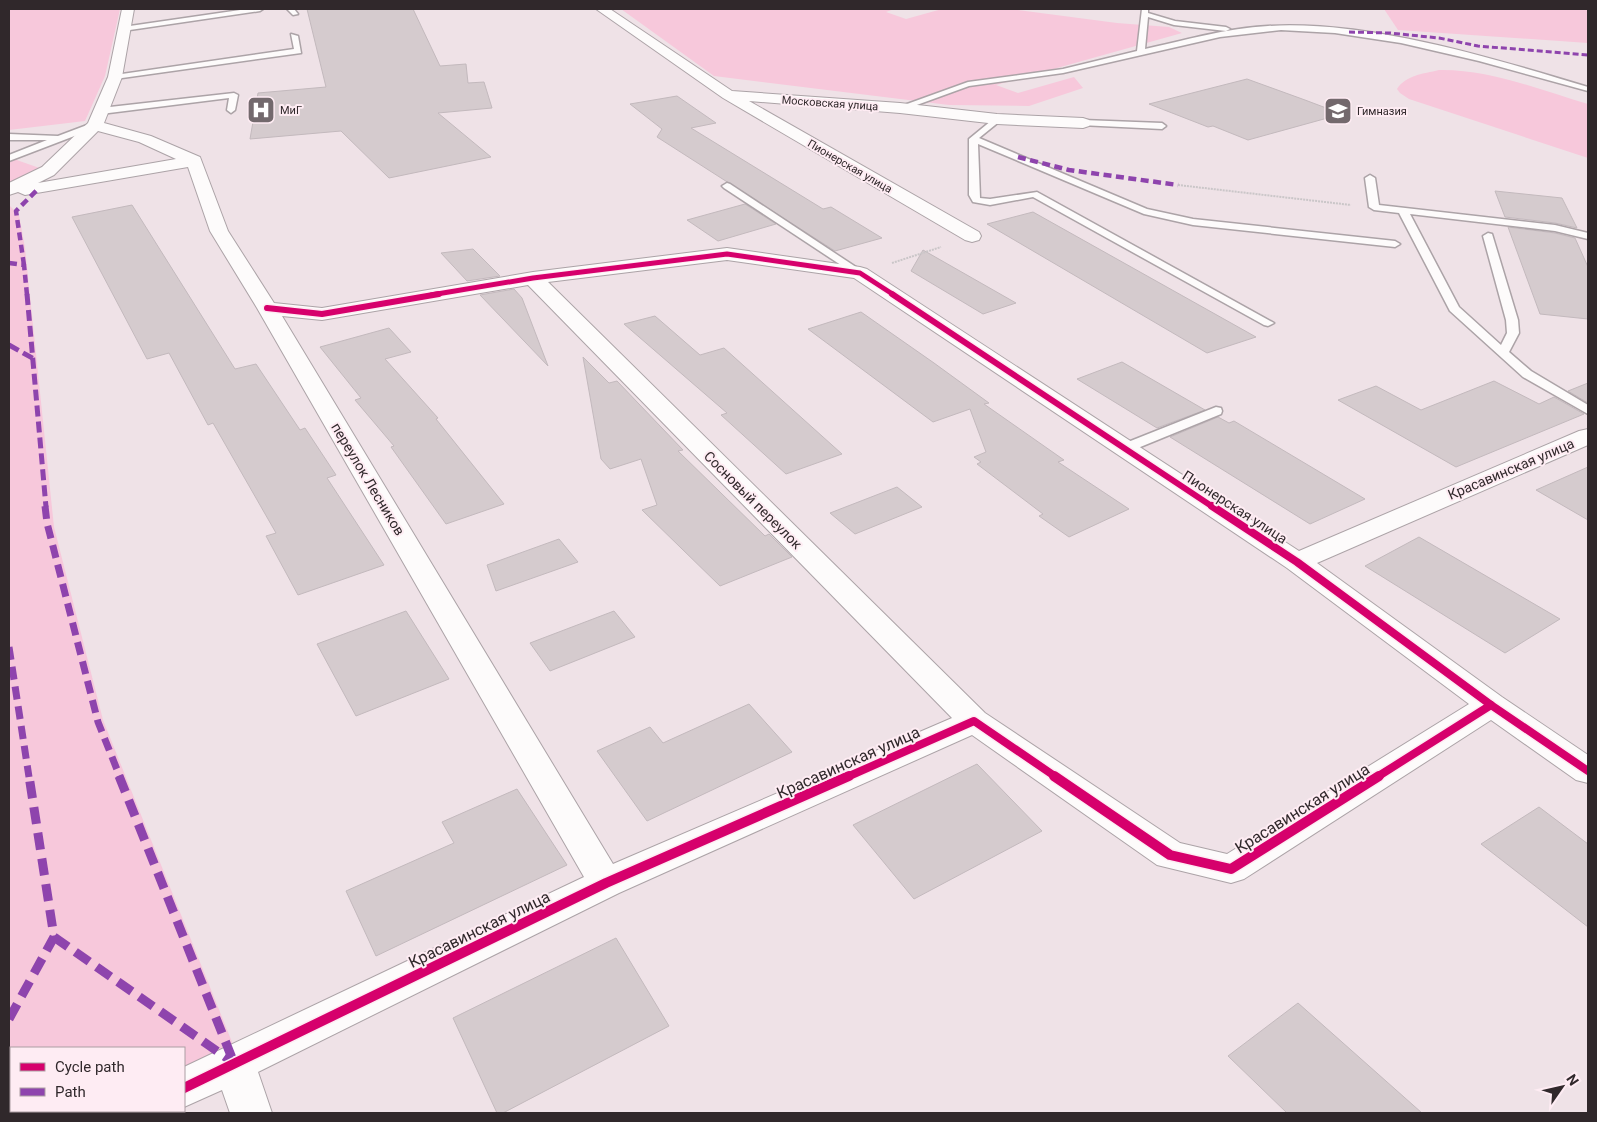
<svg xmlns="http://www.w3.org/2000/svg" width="1597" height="1122" font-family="Roboto,sans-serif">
<rect width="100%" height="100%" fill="#efe2e7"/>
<g fill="#f7c8db">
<polygon points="9,9 120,9 105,76 85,121 9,130"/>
<polygon points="621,9 894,9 886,12 906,19 942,9 1010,9 1117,23 1169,27 1182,33 996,85 1018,93 1074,77 1083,88 1029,106 949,105 714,76"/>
<polygon points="1384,9 1588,9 1588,43 1398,30"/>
<path d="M1439,70c51,-1 101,20 149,34v54l-179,-59 -9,-6 -3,-4c9,-14 26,-15 42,-19z"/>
<polygon points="9,158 11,158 48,171 9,190"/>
<polygon points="9,205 19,215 25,248 54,527 103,720 238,1057 184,1083 184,1048 11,1048 11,1111 126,1111 121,1113 9,1113"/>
</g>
<g fill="#d5cbce" stroke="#c3b9bd">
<polygon points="307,9 413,9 440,66 466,64 468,83 484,82 492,108 438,113 491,157 389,178 341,131 250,139 258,93 326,87"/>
<polygon points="1247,79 1305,100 1342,114 1248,140 1213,126 1208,127 1149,104"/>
<polygon points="677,96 716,123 691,128 823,209 831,207 882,238 835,251 657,137 662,129 630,104"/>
<polygon points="1495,191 1562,198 1577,228 1555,223 1505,217"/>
<polygon points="745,204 776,224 718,241 687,220"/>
<polygon points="132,205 235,369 256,364 300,430 305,428 336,475 327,478 384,565 298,595 266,536 276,533 213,423 208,425 169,353 147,359 72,217"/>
<polygon points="1033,212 1256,337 1207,353 987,224"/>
<polygon points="1508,227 1555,233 1575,238 1588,267 1588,319 1540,314"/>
<polygon points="473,249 500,276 467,281 441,253"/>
<polygon points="923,250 1016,303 983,314 911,271"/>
<polygon points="514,289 522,298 548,366 480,295"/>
<polygon points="861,312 934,363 989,403 984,404 1064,460 1058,462 1129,509 1069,537 1039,516 1043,514 977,464 981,462 974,457 986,452 970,409 933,422 808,329"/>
<polygon points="655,316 700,355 724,348 842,454 786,474 721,415 727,413 624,324"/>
<polygon points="389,328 411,352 385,359 438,418 436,419 504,504 446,524 391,447 394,446 355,400 361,398 320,347"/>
<polygon points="583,357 609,383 617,381 683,450 678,451 765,536 769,534 792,557 720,586 642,510 657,505 641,459 610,469 601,459"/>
<polygon points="1122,362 1205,410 1157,428 1077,379"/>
<polygon points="1494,381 1539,404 1554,397 1584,414 1456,467 1338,400 1376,386 1421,410"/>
<polygon points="1588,383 1588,403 1568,391"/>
<polygon points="1218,417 1229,423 1234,421 1365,499 1310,524 1170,437"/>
<polygon points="1588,467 1588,520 1536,490"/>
<polygon points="897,487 922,507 855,534 830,513"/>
<polygon points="1419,537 1560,619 1505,653 1365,566"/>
<polygon points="559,539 578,562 496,591 487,565"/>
<polygon points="406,611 449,679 356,716 317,644"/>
<polygon points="614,611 635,637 550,671 530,643"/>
<polygon points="749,704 792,752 647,821 597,751 650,727 663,743"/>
<polygon points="977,764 1042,831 914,899 853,825"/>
<polygon points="517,789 567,865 376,956 346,891 454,843 442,822"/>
<polygon points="1539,807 1588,844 1588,927 1481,844"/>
<polygon points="616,938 669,1026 503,1113 497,1113 453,1018"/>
<polygon points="1298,1003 1422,1113 1287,1113 1228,1056"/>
</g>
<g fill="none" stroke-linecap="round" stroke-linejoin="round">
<defs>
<g id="lane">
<polygon points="247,9 263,9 260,11 123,31 119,29 123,27"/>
<polygon points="287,9 294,9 298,14 293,15"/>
<path d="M1142,9h6v4l27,8 51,6 4,2 -4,2 -52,-6 -26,-8 -3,32c41,-9 82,-21 123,-23 100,-6 224,32 320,61v4l-109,-30 -78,-18 -66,-10 -54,-3 -61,7 -157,36 -94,13 -66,24 -7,-2 72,-26 95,-13 74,-18z"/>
<polygon points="291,34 298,36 301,53 115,79 111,77 115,75 294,49"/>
<polygon points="234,93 238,95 235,110 231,113 227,110 229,98 101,114 97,111 101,108"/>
<polygon points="997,116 1001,119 1000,121 979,138 1147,209 1193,219 1395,241 1400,244 1395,247 1193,225 1144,214 978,144 980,198 990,199 1037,192 1274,323 1268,326 1264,325 1033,197 990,205 973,202 969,195 969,139"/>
<polygon points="1083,120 1162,123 1166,126 1162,129 1080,125 1079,123"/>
<polygon points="95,122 98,123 98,127 9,161 9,155 47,140 9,140 9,134 58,136"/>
<polygon points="1370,175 1375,178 1379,205 1555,225 1588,233 1588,239 1555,231 1410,214 1459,307 1501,345 1507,333 1506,320 1483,236 1488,233 1492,234 1518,320 1519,333 1509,352 1531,371 1588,405 1588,414 1523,377 1450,311 1399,213 1374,210 1369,207 1365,178"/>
<polygon points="727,183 730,184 865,273 860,276 856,275 724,188 722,186"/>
<polygon points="1216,407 1221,408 1222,411 1221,414 1128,452 1123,453 1116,449 1118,446"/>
</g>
<g id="street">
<path d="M122,9h12l-12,68 -18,46 47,13 49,21 28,74 46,72 48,5 211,-36 194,-24 133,19 7,2 432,282 280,-120 9,-2v16l-271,118 185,134 86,58v28l-12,-3 -85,-60 -247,159 -13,4 -74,-18 -185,-130 -353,158 -361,179 14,41h-42l-8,-23 -38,17v-40l400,-190 -327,-569 -47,-77 -22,-64 -163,28 -7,-3 -9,3v-12l33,-16 46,-44 20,-46zM98,131l41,11 37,17 -138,24 16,-8zM727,260l127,18 433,290 182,136 -242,150 -47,-11 -195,-130 -437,-431zM528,285l424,433 -339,146 -331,-548 40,4z"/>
<polygon points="596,9 610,9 732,91 900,103 997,114 1083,118 1089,120 1091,123 1089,126 1083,128 997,124 900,113 749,101 979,232 981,236 979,240 972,242 965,240 723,98"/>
<polygon points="111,1111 157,1111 156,1113 110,1113"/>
</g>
</defs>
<use href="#lane" stroke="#aca3a7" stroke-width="3"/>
<use href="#street" stroke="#aca3a7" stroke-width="2"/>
<g stroke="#cac6c8" stroke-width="2" stroke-dasharray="2 1" stroke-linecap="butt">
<polyline points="1178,185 1351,205"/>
<polyline points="892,263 941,247"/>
</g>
<use href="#lane" fill="#fdfbfb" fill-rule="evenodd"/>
<use href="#street" fill="#fdfbfb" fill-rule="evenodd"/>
<polyline stroke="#8e44ad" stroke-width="3" stroke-dasharray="6 3" stroke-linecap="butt" points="1349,32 1390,33 1439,38 1478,46 1588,55"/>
<g stroke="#8e44ad" stroke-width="4.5" stroke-dasharray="8 4.5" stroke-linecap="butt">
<polyline points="1018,157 1069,170 1178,185"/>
<polyline points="9,263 24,265 27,295"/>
<polyline points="24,265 16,211 39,188"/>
</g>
<g stroke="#8e44ad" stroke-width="5" stroke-dasharray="11 5" stroke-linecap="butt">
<polyline points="27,294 46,507"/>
<polyline points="9,345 34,359"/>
</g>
<g stroke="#8e44ad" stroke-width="7" stroke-dasharray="13 7" stroke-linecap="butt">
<polyline points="45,506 47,523 98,722 120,777"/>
<polyline points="9,647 29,777"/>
</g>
<g stroke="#8e44ad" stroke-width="9" stroke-dasharray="17 9" stroke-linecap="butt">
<polyline points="119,776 234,1063"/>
<polyline points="54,937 234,1063"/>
<polyline points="9,1019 54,937 29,776"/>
</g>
<defs>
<polyline id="cycleway-far3" points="431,295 533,278 727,254 860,273 894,295"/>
<g id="cycleway-far2">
<polyline points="892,294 1213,507"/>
<polyline points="267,308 322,314 439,294"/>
</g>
<g id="cycleway-far1">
<polyline points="1212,506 1297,562 1491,705 1588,771"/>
<polyline points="847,777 974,721 1056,777"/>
<polyline points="1377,777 1491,705"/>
</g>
<g id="cycleway">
<polyline points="1054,776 1170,855 1231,869 1379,776"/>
<polyline points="184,1088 606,883 849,776"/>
</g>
</defs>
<use href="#cycleway-far3" stroke="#feecf3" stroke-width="7"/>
<use href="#cycleway-far2" stroke="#feecf3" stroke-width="9"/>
<use href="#cycleway-far1" stroke="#feecf3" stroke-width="11"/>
<use href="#cycleway" stroke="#feecf3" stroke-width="13"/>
<use href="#cycleway-far3" stroke="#d6006c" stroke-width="5"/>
<use href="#cycleway-far2" stroke="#d6006c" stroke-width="6"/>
<use href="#cycleway-far1" stroke="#d6006c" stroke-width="8"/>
<use href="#cycleway" stroke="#d6006c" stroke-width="10"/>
</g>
<defs>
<symbol id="hospital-square" viewBox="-11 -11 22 22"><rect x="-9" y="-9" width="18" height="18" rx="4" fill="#73696d" stroke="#feecf3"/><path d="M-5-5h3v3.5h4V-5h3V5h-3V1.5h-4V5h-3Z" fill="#fff"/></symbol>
<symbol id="school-square" viewBox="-11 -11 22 22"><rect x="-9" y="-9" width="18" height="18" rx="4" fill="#73696d" stroke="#feecf3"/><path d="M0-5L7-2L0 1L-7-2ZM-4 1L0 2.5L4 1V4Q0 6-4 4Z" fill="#fff"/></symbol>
</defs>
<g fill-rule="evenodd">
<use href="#hospital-square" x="245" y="94" width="32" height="32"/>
<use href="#school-square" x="1322" y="95" width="32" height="32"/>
</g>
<g text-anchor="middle" stroke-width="4" stroke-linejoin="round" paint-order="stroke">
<g font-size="11" fill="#30282b" stroke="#feecf3">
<text transform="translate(830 103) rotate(4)" y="4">Московская улица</text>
<text transform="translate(850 166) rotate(30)" y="4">Пионерская улица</text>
</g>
<g font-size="11" fill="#30282b" stroke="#feecf3" text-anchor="start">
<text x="280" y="114">МиГ</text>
<text x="1357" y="115">Гимназия</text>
</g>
<g font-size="14" fill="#30282b" stroke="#feecf3">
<text transform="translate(1511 469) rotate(-23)" y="5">Красавинская улица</text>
<text transform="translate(368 479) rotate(59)" y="5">переулок Лесников</text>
<text transform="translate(753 500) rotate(45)" y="5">Сосновый переулок</text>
<text transform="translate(1235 507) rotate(33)" y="5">Пионерская улица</text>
</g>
<g font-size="16" fill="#30282b" stroke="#feecf3">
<text transform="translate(848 762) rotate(-24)" y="6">Красавинская улица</text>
<text transform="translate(1302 808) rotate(-32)" y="6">Красавинская улица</text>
<text transform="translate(479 929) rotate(-26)" y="6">Красавинская улица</text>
</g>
</g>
<rect width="1597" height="1122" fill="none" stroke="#30282b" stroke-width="20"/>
<rect x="10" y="1047" width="175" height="65" fill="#feecf3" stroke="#ac9ea3"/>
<rect x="20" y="1063" width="25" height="8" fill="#d6006c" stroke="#ac9ea3"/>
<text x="55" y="1072" font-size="15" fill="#30282b">Cycle path</text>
<rect x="20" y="1088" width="25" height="8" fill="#8e44ad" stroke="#ac9ea3"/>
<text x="55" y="1097" font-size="15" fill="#30282b">Path</text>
<g transform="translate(1562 1087) rotate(56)" stroke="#feecf3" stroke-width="4" paint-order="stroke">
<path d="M0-4L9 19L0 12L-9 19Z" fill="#30282b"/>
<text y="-8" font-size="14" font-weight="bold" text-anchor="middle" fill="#30282b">N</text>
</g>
</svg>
